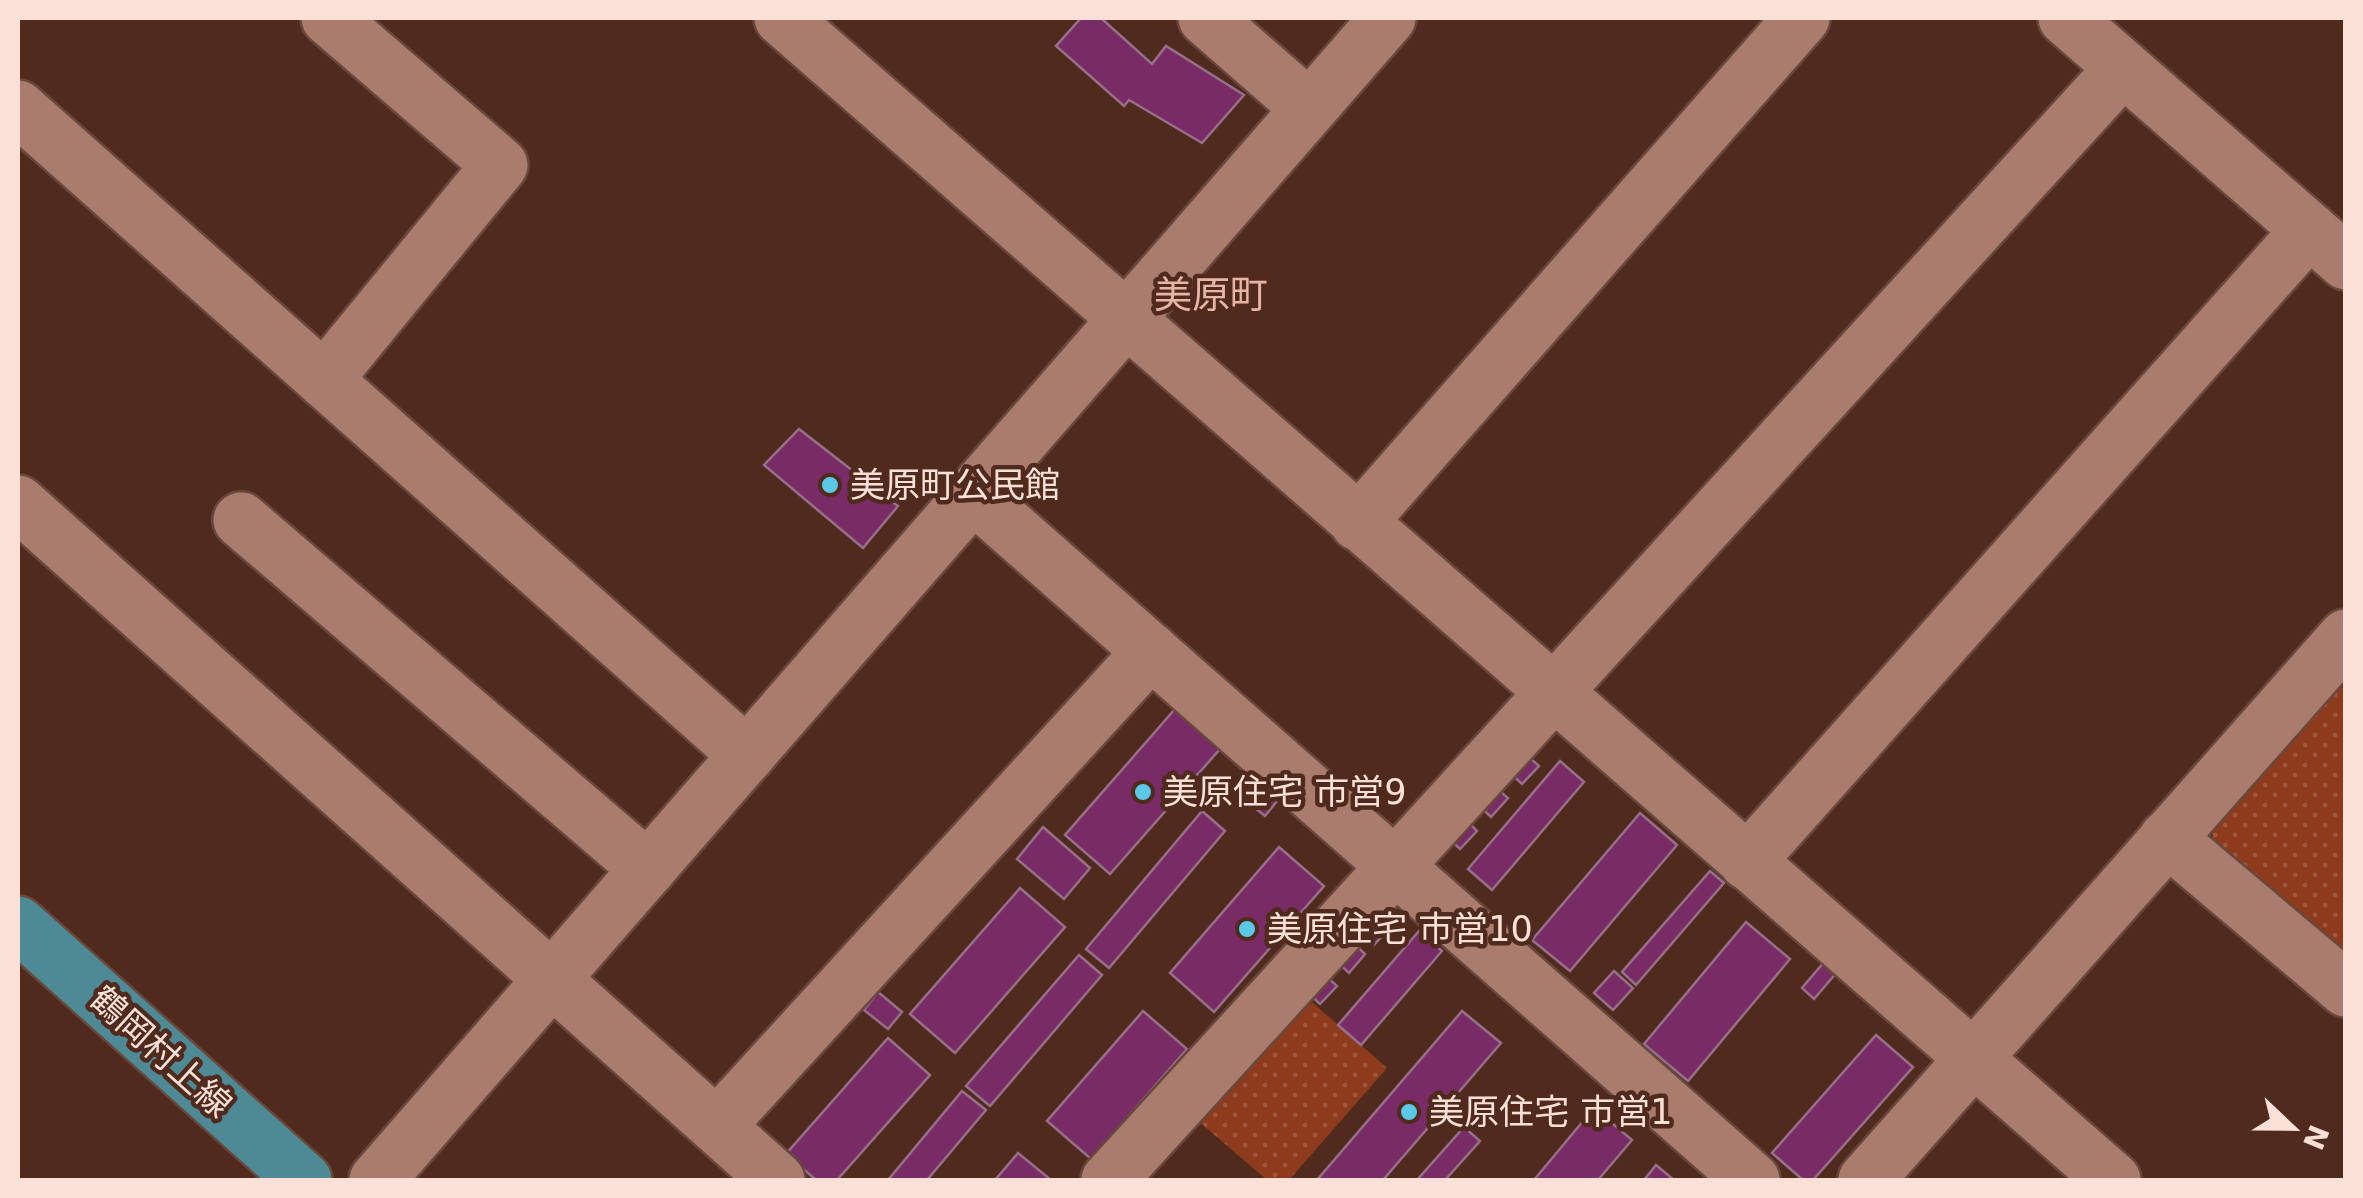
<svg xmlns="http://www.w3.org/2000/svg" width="2363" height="1198" font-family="'DejaVu Sans','Noto Sans JP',sans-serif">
<defs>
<pattern id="grass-dots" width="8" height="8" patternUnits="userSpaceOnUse" patternTransform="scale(2.5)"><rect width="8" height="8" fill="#8e3b1d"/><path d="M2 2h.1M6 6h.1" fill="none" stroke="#9f573d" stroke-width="1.8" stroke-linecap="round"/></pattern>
</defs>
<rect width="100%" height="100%" fill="#502a1d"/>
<g fill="url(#grass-dots)">
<polygon points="2333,688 2345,688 2345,975 2215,867 2212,828"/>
<polygon points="1304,995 1387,1068 1289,1180 1267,1180 1196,1119"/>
</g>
<g fill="#792b65" stroke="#966f89" stroke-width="2.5">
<polygon points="1081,18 1101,18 1152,64 1166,46 1244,95 1202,143 1129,100 1124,106 1056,46"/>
<polygon points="799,429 898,506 863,548 764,465"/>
<polygon points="1175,709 1220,749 1110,874 1065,835"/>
<polygon points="1523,752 1539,766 1522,784 1507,770"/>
<polygon points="1560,761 1584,782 1492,890 1468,869"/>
<polygon points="1255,765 1286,790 1265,816 1234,791"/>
<polygon points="1493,785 1508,798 1491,817 1476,803"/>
<polygon points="1202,811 1225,831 1109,968 1086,949"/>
<polygon points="1640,813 1677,845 1570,971 1532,940"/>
<polygon points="1462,816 1477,831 1460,849 1445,835"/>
<polygon points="1043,827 1090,868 1064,899 1017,859"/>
<polygon points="1279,847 1324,886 1214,1012 1170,973"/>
<polygon points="1710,871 1724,883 1636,985 1622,972"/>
<polygon points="1020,888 1065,927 955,1053 910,1014"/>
<polygon points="1376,913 1391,926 1374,945 1359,931"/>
<polygon points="1746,922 1790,959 1688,1081 1644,1044"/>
<polygon points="1419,931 1442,951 1361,1045 1338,1025"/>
<polygon points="1350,940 1365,954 1349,973 1334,959"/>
<polygon points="1079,955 1102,975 990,1106 966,1086"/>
<polygon points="1825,961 1838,971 1814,999 1802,988"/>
<polygon points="1614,971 1633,988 1613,1010 1594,993"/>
<polygon points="1322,972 1337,986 1320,1004 1305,990"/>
<polygon points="878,992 902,1012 888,1029 864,1010"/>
<polygon points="1143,1011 1187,1049 1091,1159 1047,1121"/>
<polygon points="1462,1011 1501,1043 1383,1180 1317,1180"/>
<polygon points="1876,1035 1913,1067 1813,1180 1803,1180 1772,1153"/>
<polygon points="888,1038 930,1075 837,1180 816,1180 786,1154"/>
<polygon points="962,1091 986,1110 927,1180 888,1180"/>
<polygon points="1594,1108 1632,1140 1598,1180 1534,1180"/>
<polygon points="1464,1127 1480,1141 1445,1180 1417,1180"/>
<polygon points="1018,1153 1051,1180 995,1180"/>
<polygon points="1656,1165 1674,1180 1644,1180"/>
</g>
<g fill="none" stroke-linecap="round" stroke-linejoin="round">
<defs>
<g id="minor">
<polyline points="782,18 2113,1180"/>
<polyline points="1206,18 1309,108"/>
<polyline points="2066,18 2346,262"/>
<polyline points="18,108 747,755"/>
<polyline points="324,380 500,165 329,18"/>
<polyline points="973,495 1752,1180"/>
<polyline points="18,503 777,1180"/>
<polyline points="241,520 648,869"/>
<polyline points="1358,523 1802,18"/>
<polyline points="2167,838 2346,989"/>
<polyline points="1747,862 2309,230"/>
<polyline points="717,1126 1151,651"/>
<polyline points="377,1180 1388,18"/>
<polyline points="1109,1180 2123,68"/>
<polyline points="1866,1180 2346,637"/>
</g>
<polyline id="major" points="18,924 304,1180"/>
</defs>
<use href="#minor" stroke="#68473c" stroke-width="60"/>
<use href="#major" stroke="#68473c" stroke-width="60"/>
<use href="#minor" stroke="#aa7c6d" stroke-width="55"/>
<use href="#major" stroke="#4e8a95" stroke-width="55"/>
</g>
<g fill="#5bc8e6" stroke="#502a1d" stroke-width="4">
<circle cx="830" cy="485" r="10"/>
<circle cx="1143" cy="792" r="10"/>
<circle cx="1247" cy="929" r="10"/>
<circle cx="1409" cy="1112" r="10"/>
</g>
<g text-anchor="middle" stroke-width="9" stroke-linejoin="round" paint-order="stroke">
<g font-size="35" fill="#fae0d7" stroke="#502a1d" text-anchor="start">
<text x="850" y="497">美原町公民館</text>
<text x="1163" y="804">美原住宅 市営9</text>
<text x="1267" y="941">美原住宅 市営10</text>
<text x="1429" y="1124">美原住宅 市営1</text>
</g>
<g font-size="35" fill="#fae0d7" stroke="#502a1d">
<text transform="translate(161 1052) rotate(42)" y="12">鶴岡村上線</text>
</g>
<g font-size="38" fill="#e6b5a5" stroke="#502a1d">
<text x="1211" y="308">美原町</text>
</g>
</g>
<rect width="2363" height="1198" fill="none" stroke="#fae0d7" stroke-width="40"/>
<g transform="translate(2293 1128) rotate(112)" stroke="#502a1d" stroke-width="8" paint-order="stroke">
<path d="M0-8L18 38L0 25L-18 38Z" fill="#fae0d7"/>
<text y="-15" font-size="28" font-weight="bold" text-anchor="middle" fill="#fae0d7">N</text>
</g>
</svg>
